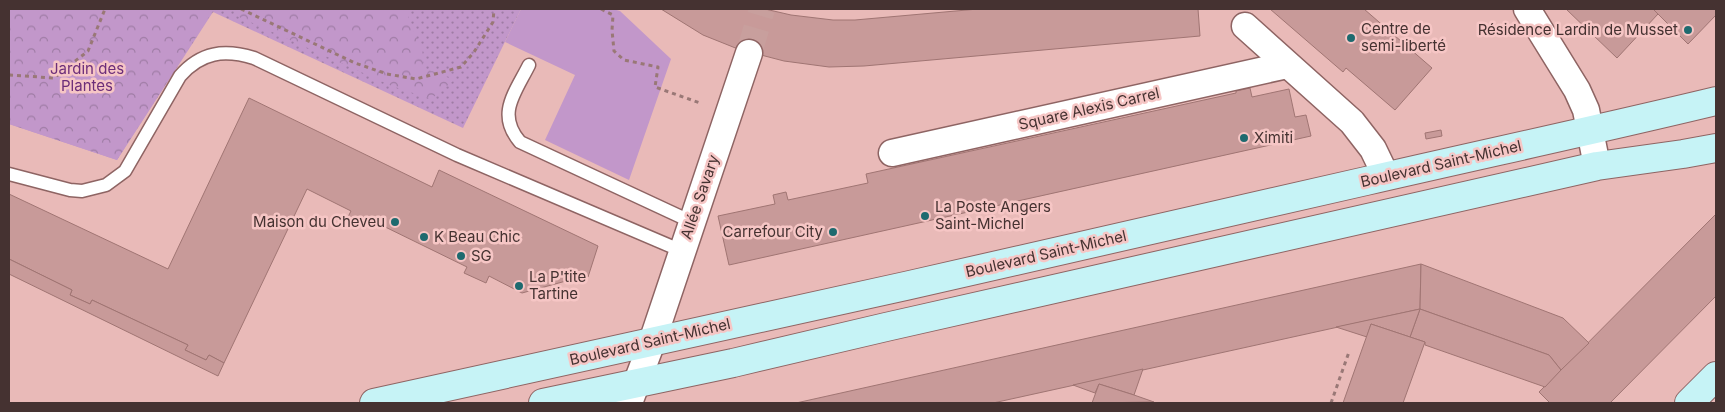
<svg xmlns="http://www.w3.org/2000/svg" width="1725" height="412" font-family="Inter,sans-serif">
<defs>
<pattern id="grass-dots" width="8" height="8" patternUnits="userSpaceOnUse" patternTransform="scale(1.25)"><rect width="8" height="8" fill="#c297ca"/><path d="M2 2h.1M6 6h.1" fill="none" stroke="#9f7ca5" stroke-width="1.8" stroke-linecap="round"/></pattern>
<pattern id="forest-crowns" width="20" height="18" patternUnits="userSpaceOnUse" patternTransform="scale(1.25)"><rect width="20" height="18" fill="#c297ca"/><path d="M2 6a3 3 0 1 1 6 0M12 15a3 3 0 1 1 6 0" fill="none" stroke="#9f7ca5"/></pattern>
</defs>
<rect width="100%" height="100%" fill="#e9bab8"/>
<polygon fill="url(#grass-dots)" points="9,9 521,9 463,128 213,12 117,160 9,124"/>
<g fill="url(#forest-crowns)">
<polygon points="11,9 214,9 117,160 9,124 9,14 10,14"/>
<polygon points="244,9 406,9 411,26 422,48 424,68 454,80 431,99 392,86 237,16"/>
</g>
<polygon fill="#c297ca" points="521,9 613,9 620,11 671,59 629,180 545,140 575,75 505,42"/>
<g fill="#c89a99" stroke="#a07573">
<polygon points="661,9 765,9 791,15 833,20 855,20 978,9 1198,9 1200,36 864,66 829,67 784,61 738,49 703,35"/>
<polygon points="1270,9 1364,9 1432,68 1395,110 1346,68 1343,72"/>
<polygon points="1566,9 1653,9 1658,14 1617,58"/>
<polygon points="1653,9 1716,9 1716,15 1688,44"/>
<polygon points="1250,88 1252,97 1289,89 1295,117 1306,115 1311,136 729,265 718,216 775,204 773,195 786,192 788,200 868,183 866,174 1236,93 1236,91"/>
<polygon points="249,98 432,187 439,170 598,246 588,277 579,273 577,278 522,293 489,276 486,283 464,273 467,267 373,221 370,227 348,217 351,211 307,189 224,363 209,355 206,360 185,350 188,345 92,300 90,304 70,295 72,290 9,259 9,194 168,269"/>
<polygon points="1441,130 1442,136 1426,139 1425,133"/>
<polygon points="1716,214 1716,296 1610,403 1550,403 1539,392"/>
<polygon points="9,259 72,290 70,295 90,304 92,300 188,345 185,350 206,360 209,355 224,363 218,376 9,274"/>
<polygon points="1421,264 1420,309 993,403 796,403"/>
<polygon points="1421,264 1563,318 1589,343 1561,370 1549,355 1420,309"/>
<polygon points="1420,309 1549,355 1561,370 1545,387 1425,345 1425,342 1410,337"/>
<polygon points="1420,309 1410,337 1371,324 1367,337 1336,327"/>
<polygon points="1371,324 1425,342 1403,403 1343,403"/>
<polygon points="1143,369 1134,395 1099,384 1095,393 1073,385"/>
<polygon points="1099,384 1134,395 1154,402 1092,403"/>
</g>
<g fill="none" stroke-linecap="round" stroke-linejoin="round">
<polyline stroke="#c89f9d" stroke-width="26" stroke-dasharray="26 13" stroke-linecap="butt" points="749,53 762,9"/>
<defs>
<g id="service">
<path d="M529,65c-14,28 -33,49 -9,77l172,80"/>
<path d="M9,174l61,16 12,1 24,-6 19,-14 55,-95c21,-24 44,-27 74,-18l203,97 225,96"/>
</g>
<g id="minor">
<polyline points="1527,9 1577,90 1586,110 1597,166"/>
<polyline points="1245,26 1352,122 1373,149 1386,176"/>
<polyline points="892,153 1287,65"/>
<polyline points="629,403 652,342 749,53"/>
</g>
<g id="secondary">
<path d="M374,403c331,-71 662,-146 992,-222 117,-27 234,-52 350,-80"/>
<polyline points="543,403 733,363 886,327 1597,166 1683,154 1716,148"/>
<polyline points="1689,403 1716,376"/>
</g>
</defs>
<use href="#service" stroke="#8e6463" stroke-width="15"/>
<use href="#minor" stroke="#8e6463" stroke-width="29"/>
<use href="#secondary" stroke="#8e6463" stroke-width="30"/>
<g stroke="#997876" stroke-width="3" stroke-dasharray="4 4" stroke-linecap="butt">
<polyline points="241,9 355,63 387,74 416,79 461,67 474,52 493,22 494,9"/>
<polyline points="601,9 613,15 612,30 614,51 624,60 658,67 655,87 700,103"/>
<polyline points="9,75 54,78 88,51 105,9"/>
<polyline points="1331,403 1349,352"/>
</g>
<use href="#service" stroke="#fff" stroke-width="12"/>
<use href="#minor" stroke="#fff" stroke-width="26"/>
<use href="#secondary" stroke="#c6f3f6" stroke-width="28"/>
</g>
<g fill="#1e6a6f" stroke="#f6c6c5" stroke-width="2">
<circle cx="1688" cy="30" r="5"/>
<circle cx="1351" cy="38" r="5"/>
<circle cx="1244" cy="138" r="5"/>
<circle cx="925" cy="216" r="5"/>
<circle cx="395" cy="222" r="5"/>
<circle cx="833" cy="232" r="5"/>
<circle cx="424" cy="237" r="5"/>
<circle cx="461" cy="256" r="5"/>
<circle cx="519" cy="286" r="5"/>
</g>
<g text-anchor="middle" stroke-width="5" stroke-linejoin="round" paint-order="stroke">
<g font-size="15" fill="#453231" stroke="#f6c6c5" text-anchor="start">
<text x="1361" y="34">Centre de<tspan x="1361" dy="17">semi-liberté</tspan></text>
<text x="1678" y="35" text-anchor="end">Résidence Lardin de Musset</text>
<text x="1254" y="143">Ximiti</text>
<text x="935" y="212">La Poste Angers<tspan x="935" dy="17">Saint-Michel</tspan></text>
<text x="385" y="227" text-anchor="end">Maison du Cheveu</text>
<text x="823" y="237" text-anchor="end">Carrefour City</text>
<text x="434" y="242">K Beau Chic</text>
<text x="471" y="261">SG</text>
<text x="529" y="282">La P'tite<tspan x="529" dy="17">Tartine</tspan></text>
</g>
<g font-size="15" fill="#6c2d79" stroke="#f6c6c5">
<text x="87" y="74">Jardin des<tspan x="87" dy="17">Plantes</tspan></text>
</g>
<g font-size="15" fill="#453231" stroke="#f6c6c5">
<text transform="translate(1089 109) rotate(-13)" y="5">Square Alexis Carrel</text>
<text transform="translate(1441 164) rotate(-13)" y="5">Boulevard Saint-Michel</text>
<text transform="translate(700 197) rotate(-71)" y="5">Allée Savary</text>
<text transform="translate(1046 254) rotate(-13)" y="5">Boulevard Saint-Michel</text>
<text transform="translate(650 342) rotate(-13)" y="5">Boulevard Saint-Michel</text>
</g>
</g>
<rect width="1725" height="412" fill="none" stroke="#453231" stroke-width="20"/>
</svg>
